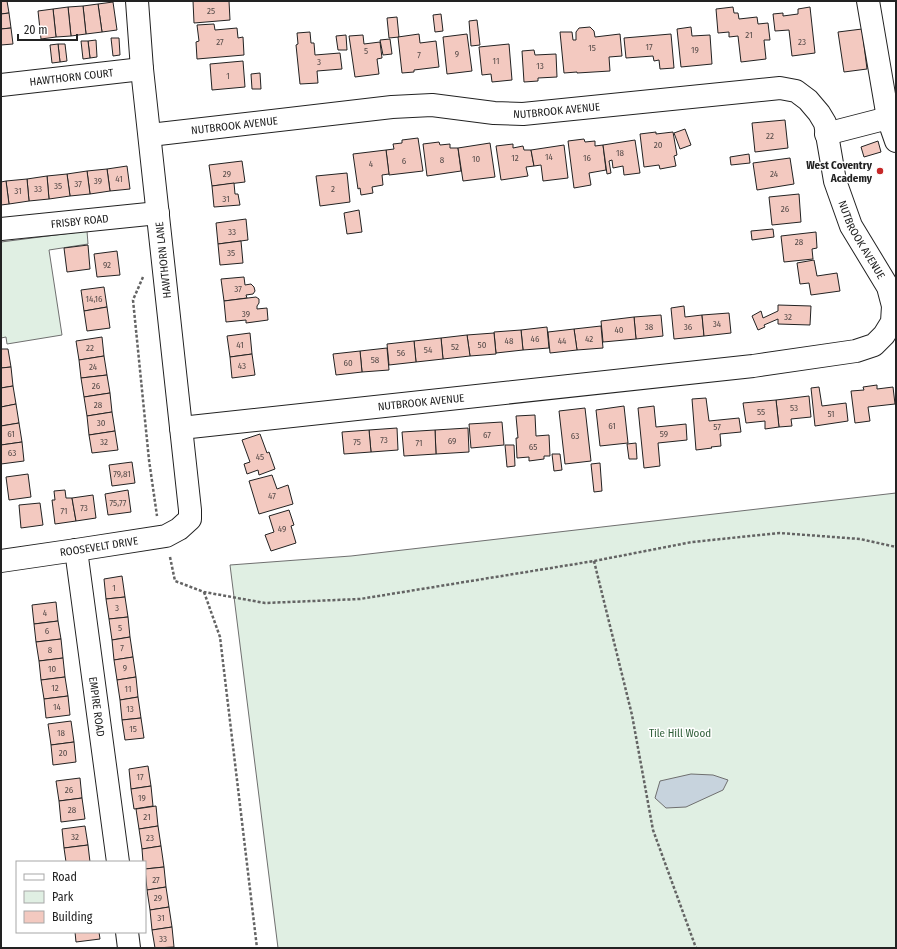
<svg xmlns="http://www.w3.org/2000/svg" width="897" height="949" font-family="'Fira Sans Condensed',sans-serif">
<rect width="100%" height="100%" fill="#fff"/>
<g fill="#e0efe3" stroke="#6f6f6f">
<polygon points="87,231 88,244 49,250 62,335 7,344 6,337 1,338 1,242"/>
<polygon points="896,493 896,948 278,948 230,565 351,556"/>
</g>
<polygon fill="#c7d3dd" stroke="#6f6f6f" points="691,774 713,775 728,780 723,790 686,807 666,808 655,798 660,781"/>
<g fill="#f3c9c0" stroke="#222">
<polygon points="1,1 7,1 9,13 1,14"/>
<polygon points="193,1 229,1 230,20 194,23"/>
<polygon points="113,2 117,30 102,32 98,4"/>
<polygon points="98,4 102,32 86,34 83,6"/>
<polygon points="83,6 86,34 71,36 68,7"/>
<polygon points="68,7 71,36 56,37 53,9"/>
<polygon points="733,7 734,13 738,13 739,19 757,17 758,24 768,23 770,40 764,40 766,59 741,62 738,36 729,37 729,32 718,33 716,9"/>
<polygon points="810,7 815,53 792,56 789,30 775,31 773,14 783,13 783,16 798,14 798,9"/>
<polygon points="53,9 56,37 41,39 38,11"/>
<polygon points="9,13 11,28 1,29 1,14"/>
<polygon points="441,14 443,31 435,32 433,15"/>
<polygon points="397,17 399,37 389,38 387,18"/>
<polygon points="477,20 480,45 471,46 469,21"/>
<polygon points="214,24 215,30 237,28 238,38 243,37 244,55 197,59 196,42 199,41 197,25"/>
<polygon points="590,27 594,31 595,37 620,34 622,56 609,57 610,71 577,73 577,72 564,73 560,32 572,32 573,40 576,40 576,32 579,28"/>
<polygon points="691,27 692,36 710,35 712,64 681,67 677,29"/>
<polygon points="11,28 13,44 1,45 1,29"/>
<polygon points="862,29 867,69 844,72 838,32"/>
<polygon points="310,32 311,43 314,43 315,55 340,53 342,69 317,71 318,83 300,84 296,45 298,44 297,33"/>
<polygon points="419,34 420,43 436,41 439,67 414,70 414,72 402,73 398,37"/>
<polygon points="467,34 472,71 447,74 443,37"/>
<polygon points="671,34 674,68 660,69 659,60 654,61 653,56 626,58 624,38"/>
<polygon points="346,35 347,50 338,50 336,36"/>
<polygon points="363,35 364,44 380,42 382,58 377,59 379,74 355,77 349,36"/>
<polygon points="111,38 119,38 120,55 113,56"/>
<polygon points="390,39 392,54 383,55 380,40"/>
<polygon points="96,40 97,57 90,58 88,41"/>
<polygon points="81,41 88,41 90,58 83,59"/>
<polygon points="58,44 65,44 67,61 60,62"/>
<polygon points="58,44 60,62 52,63 50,45"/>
<polygon points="509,44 512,80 492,82 491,74 482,75 479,47"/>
<polygon points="534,50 535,55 556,54 557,77 538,78 538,81 524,82 522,51"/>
<polygon points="243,61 245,87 212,90 210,64"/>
<polygon points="260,73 261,89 252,89 251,74"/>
<polygon points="785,120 788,148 755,152 752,123"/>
<polygon points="685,129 691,145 680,149 674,133"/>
<polygon points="656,132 656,134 673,132 677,155 674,156 676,166 660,169 659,165 644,167 640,134"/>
<polygon points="418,138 423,171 389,175 386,150 394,149 393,144 402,143 402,140"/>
<polygon points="584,139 585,142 595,141 595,146 603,145 606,170 589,173 591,185 574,188 568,141"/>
<polygon points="635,140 640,173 624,175 623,166 613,168 612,160 609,161 611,173 607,174 603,145"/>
<polygon points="878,141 881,152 864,157 861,147"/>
<polygon points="439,142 440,145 450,144 450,148 458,148 461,171 427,176 423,144"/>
<polygon points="490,143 495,177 463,181 458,148"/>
<polygon points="513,144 513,148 523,146 524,150 531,150 534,166 526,167 528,176 501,180 496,146"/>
<polygon points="564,145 568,178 543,181 541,165 534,166 531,150"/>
<polygon points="386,150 389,174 382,175 383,185 372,187 373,193 361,195 360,188 358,189 353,154"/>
<polygon points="749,154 750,163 731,165 730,157"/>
<polygon points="790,158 794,184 757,190 753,163"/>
<polygon points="242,161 245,182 212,186 209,165"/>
<polygon points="127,166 130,189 110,191 107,169"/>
<polygon points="107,169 110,191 90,194 87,171"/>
<polygon points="87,171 90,194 70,196 67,174"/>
<polygon points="347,173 350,202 320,206 316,176"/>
<polygon points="67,174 70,196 49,199 47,176"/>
<polygon points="47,176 49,199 29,201 27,179"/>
<polygon points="27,179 29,201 9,204 6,181"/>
<polygon points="6,181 9,204 1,205 1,182"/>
<polygon points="234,183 235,194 238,194 240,205 214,207 212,186"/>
<polygon points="799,194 801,222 772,225 769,197"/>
<polygon points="359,210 362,232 347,234 344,213"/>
<polygon points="246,219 248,240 218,244 216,223"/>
<polygon points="773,229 774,237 752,240 751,231"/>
<polygon points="816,232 817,248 812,249 813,259 784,262 781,236"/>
<polygon points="241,241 243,263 220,265 218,244"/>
<polygon points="88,245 90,269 67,272 64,248"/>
<polygon points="117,251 120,275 97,277 94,254"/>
<polygon points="814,260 817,276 837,273 840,291 811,295 809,283 800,284 797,263"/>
<polygon points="244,277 245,285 251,284 254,287 255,291 253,294 246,295 247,298 224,301 221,279"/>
<polygon points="104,287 107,307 84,311 81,290"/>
<polygon points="256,297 259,299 259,303 257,306 257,309 267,308 268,320 246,323 246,320 226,322 224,301"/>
<polygon points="778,305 811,306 810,325 778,324 778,319 764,325 765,327 758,330 752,316 761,311 763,318 778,311"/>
<polygon points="684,306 685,317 702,315 704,336 674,339 671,308"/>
<polygon points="107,307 110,328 87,331 84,311"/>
<polygon points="729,313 731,333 704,336 702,315"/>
<polygon points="661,315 663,336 636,339 634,317"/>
<polygon points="634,317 636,339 603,342 601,321"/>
<polygon points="601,326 603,348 577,350 574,329"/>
<polygon points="547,327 549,348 523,350 521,330"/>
<polygon points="574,329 577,350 550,353 548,332"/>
<polygon points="521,330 523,350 496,353 494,332"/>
<polygon points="250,333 252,354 230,357 227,336"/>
<polygon points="494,333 496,354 470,356 467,335"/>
<polygon points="467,335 470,356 443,359 441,338"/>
<polygon points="102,337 104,356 79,360 76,341"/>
<polygon points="441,338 443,359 416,362 414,341"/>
<polygon points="414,341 416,362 389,365 387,344"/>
<polygon points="387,348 389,370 362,372 360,351"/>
<polygon points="1,349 8,349 11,367 1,368"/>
<polygon points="360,351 362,372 336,375 333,354"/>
<polygon points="252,354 255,375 232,378 230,357"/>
<polygon points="104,356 107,375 81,378 79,360"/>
<polygon points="11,367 13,386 1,388 1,368"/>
<polygon points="107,375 110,393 84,397 81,378"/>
<polygon points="877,385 877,389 893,387 895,404 868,407 870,421 855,423 851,391 864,390 863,387"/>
<polygon points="13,386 16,404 1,407 1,388"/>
<polygon points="819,387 822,406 846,403 848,421 815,426 811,388"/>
<polygon points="110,393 112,412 87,416 84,397"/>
<polygon points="809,396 811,417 791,419 792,426 779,427 776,400"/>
<polygon points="706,398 709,421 739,418 741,432 720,434 721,446 711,447 712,448 696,450 692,399"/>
<polygon points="776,400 779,427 765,429 765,421 746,423 743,403"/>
<polygon points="16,404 19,423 1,426 1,407"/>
<polygon points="624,406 628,443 600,446 596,410"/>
<polygon points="654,406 656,427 686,424 687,440 658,443 660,466 644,468 638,408"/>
<polygon points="585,408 591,461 565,464 559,411"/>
<polygon points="112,412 115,431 89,435 87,416"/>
<polygon points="535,415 536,436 549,435 550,456 544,456 544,459 529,461 529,457 517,458 516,438 518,438 516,416"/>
<polygon points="502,422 504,445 471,448 469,424"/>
<polygon points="19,423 22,442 1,445 1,426"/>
<polygon points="397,428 398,450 371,452 369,430"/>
<polygon points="468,428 469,452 436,454 435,430"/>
<polygon points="369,430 371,452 344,454 342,432"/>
<polygon points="435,430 436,454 404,456 402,432"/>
<polygon points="115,431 118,450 92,453 89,435"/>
<polygon points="260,434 267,453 269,452 275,469 259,475 258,470 247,474 244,464 250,462 242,440"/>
<polygon points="22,442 24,461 1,464 1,445"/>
<polygon points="636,443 637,459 629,459 627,444"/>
<polygon points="505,445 514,445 515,466 507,467"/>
<polygon points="552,454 560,454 562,470 554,471"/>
<polygon points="132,462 135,483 112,486 109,465"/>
<polygon points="600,463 602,491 594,492 591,464"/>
<polygon points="28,474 31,497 9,500 6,477"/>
<polygon points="272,475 277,489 288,485 293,504 259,514 249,481"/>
<polygon points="65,490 66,498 72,498 76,521 55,524 52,500 55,500 54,491"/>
<polygon points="128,490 131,512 108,515 105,494"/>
<polygon points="93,495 96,518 76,521 72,498"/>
<polygon points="40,503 43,525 21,528 19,505"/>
<polygon points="289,510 294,525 291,526 296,543 271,551 265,535 274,532 269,516"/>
<polygon points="122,576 125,597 106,599 104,579"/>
<polygon points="125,597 128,617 109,619 106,599"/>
<polygon points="56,602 58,621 34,624 32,605"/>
<polygon points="128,617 130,637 112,640 109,619"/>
<polygon points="58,621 61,639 36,642 34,624"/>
<polygon points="130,637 133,657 114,660 112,640"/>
<polygon points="61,639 63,658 39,661 36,642"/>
<polygon points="133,657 136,677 117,680 114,660"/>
<polygon points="63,658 65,677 41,680 39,661"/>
<polygon points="65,677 68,696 44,699 41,680"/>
<polygon points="136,677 138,697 120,700 117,680"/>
<polygon points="68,696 70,715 46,718 44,699"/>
<polygon points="138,697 141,718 122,720 120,700"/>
<polygon points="141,718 144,738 125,740 122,720"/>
<polygon points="71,721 74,742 51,745 48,724"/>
<polygon points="74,742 76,762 53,765 51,745"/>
<polygon points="148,766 151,786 131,789 129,769"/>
<polygon points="80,778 82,798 59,801 56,781"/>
<polygon points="151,786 153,806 134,809 131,789"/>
<polygon points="82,798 85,819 61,822 59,801"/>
<polygon points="156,806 158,826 139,829 136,809"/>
<polygon points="85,826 88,845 64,848 62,829"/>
<polygon points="158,826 161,846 142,849 139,829"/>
<polygon points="88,845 90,862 66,862 64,848"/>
<polygon points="161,846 164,867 145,869 145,862 143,862 142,849"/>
<polygon points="164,867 166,887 147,890 145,869"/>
<polygon points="166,887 169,907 150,910 147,890"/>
<polygon points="169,907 172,927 152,930 150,910"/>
<polygon points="172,927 174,947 155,948 152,930"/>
<polygon points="75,932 99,932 100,939 76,942"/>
</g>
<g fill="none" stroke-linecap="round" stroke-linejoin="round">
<defs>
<g id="minor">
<polyline points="868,1 888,118 896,141"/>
<path id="s1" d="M1,85l141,-16"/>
<polyline points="826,134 888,118"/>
<path id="s2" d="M150,135l242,-28 40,-2 62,8 29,1 257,-26 16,3 12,9 11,13 6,10 10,58 16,45 37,61 5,19 -1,16 -8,13 -10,10 -18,6 -103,15 -572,62"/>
<path id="s3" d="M1,229l157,-16"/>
<path id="s4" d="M76,550l42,312"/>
<path id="s5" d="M1,561l75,-11 90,-14 13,-7 11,-10v-9l-48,-441 -5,-68"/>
<polyline points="127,932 129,948"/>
</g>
</defs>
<use href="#minor" stroke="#222" stroke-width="24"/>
<g stroke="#646464" stroke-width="2.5" stroke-dasharray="3 2" stroke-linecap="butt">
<polyline points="143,277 133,300 149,460 157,516"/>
<polyline points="170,557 175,581 204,592 265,603 360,599 594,561 692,542 780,533 860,539 896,547"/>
<polyline points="594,561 632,715 653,830 696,948"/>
<polyline points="204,592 220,637 257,948"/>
</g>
<use href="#minor" stroke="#fff" stroke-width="22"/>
</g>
<circle fill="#c62828" stroke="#fff" stroke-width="1.5" cx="880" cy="171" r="4"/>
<g text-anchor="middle" stroke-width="3" stroke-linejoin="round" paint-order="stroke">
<g font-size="9" fill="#564c4a">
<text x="211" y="14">25</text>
<text x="749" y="38">21</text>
<text x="220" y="45">27</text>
<text x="802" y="45">23</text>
<text x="649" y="50">17</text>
<text x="592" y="51">15</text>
<text x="695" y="53">19</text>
<text x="366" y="54">5</text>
<text x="457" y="57">9</text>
<text x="419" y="58">7</text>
<text x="496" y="64">11</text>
<text x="319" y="65">3</text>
<text x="540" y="69">13</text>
<text x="228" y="79">1</text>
<text x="770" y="139">22</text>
<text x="658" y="148">20</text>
<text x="620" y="156">18</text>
<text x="549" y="160">14</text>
<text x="515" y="161">12</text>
<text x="587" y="161">16</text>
<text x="476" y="162">10</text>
<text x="442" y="163">8</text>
<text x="404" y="164">6</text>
<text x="371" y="167">4</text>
<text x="227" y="177">29</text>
<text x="774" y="177">24</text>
<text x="119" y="182">41</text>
<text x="98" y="184">39</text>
<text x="78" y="187">37</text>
<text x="58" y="189">35</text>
<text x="38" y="192">33</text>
<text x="333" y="192">2</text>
<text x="18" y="194">31</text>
<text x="226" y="202">31</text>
<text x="785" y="212">26</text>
<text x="232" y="235">33</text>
<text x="799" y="245">28</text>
<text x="231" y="256">35</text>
<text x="107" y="268">92</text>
<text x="238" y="292">37</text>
<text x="94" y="302">14,16</text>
<text x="246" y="317">39</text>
<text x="788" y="320">32</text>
<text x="717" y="327">34</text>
<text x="649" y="330">38</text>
<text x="688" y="330">36</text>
<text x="619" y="333">40</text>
<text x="535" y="342">46</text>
<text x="589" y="342">42</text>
<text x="509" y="344">48</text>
<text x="562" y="344">44</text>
<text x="240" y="348">41</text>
<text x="482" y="348">50</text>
<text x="455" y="350">52</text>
<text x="90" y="351">22</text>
<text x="428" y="353">54</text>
<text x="401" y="356">56</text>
<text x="375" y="363">58</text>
<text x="348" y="366">60</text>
<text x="242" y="369">43</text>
<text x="93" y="370">24</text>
<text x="96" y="389">26</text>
<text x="98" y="408">28</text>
<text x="794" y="411">53</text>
<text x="761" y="415">55</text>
<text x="831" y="417">51</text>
<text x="101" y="426">30</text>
<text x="612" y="429">61</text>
<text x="717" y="430">57</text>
<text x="11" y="437">61</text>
<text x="664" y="437">59</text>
<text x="487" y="438">67</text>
<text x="575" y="439">63</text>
<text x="384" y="443">73</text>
<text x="452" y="444">69</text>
<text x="104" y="445">32</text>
<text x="357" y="445">75</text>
<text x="419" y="446">71</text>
<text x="533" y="450">65</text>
<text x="12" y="456">63</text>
<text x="260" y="460">45</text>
<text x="122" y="477">79,81</text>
<text x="272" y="499">47</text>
<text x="118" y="506">75,77</text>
<text x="84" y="511">73</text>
<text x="64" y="514">71</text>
<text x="282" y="532">49</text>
<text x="114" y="591">1</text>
<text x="117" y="611">3</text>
<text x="45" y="616">4</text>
<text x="120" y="631">5</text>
<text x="47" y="634">6</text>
<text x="122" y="651">7</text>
<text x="50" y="653">8</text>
<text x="125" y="671">9</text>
<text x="52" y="672">10</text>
<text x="55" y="691">12</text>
<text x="128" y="692">11</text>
<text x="57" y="710">14</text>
<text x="130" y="712">13</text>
<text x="133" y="732">15</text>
<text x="61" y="736">18</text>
<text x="63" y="756">20</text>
<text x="140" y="780">17</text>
<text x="69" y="793">26</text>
<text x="142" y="801">19</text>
<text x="72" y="813">28</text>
<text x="147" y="820">21</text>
<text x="75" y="840">32</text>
<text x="150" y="841">23</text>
<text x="156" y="883">27</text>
<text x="158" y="901">29</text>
<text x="161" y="921">31</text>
<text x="163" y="942">33</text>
</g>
<g font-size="11" fill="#222" stroke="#fff">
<text dy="4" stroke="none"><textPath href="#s1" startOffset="71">HAWTHORN COURT</textPath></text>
<text dy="4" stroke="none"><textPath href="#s2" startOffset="409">NUTBROOK AVENUE</textPath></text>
<text dy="4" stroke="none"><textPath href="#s2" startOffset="85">NUTBROOK AVENUE</textPath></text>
<text dy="4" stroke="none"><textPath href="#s3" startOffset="79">FRISBY ROAD</textPath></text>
<text dy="4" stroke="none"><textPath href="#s2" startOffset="817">NUTBROOK AVENUE</textPath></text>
<text transform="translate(163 260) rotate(-96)" y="4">HAWTHORN LANE</text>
<text transform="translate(421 402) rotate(-6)" y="4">NUTBROOK AVENUE</text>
<text dy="4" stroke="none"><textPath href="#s5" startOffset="99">ROOSEVELT DRIVE</textPath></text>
<text dy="4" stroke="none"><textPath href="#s4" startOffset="158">EMPIRE ROAD</textPath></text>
</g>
<g font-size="11" font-weight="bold" fill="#222" stroke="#fff" text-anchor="end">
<text x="872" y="169">West Coventry<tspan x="872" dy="13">Academy</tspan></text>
</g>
<g font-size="11" fill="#2f5e38" stroke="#fff">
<text x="680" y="737">Tile Hill Wood</text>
</g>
</g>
<rect width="897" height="949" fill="none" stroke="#222222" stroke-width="4"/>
<rect x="16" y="861" width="130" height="72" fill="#ffffff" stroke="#a7a7a7"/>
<rect x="24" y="874" width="20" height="6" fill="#ffffff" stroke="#a7a7a7"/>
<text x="52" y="881" font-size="12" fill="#222222">Road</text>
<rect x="24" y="891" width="20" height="12" fill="#e0efe3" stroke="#a7a7a7"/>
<text x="52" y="901" font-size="12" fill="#222222">Park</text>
<rect x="24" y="911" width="20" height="12" fill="#f3c9c0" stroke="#a7a7a7"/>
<text x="52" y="921" font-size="12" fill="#222222">Building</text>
<path d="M18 34v6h59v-6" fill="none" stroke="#222222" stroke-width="2"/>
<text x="24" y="34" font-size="12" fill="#222222" stroke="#ffffff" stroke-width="3" paint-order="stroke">20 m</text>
</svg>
